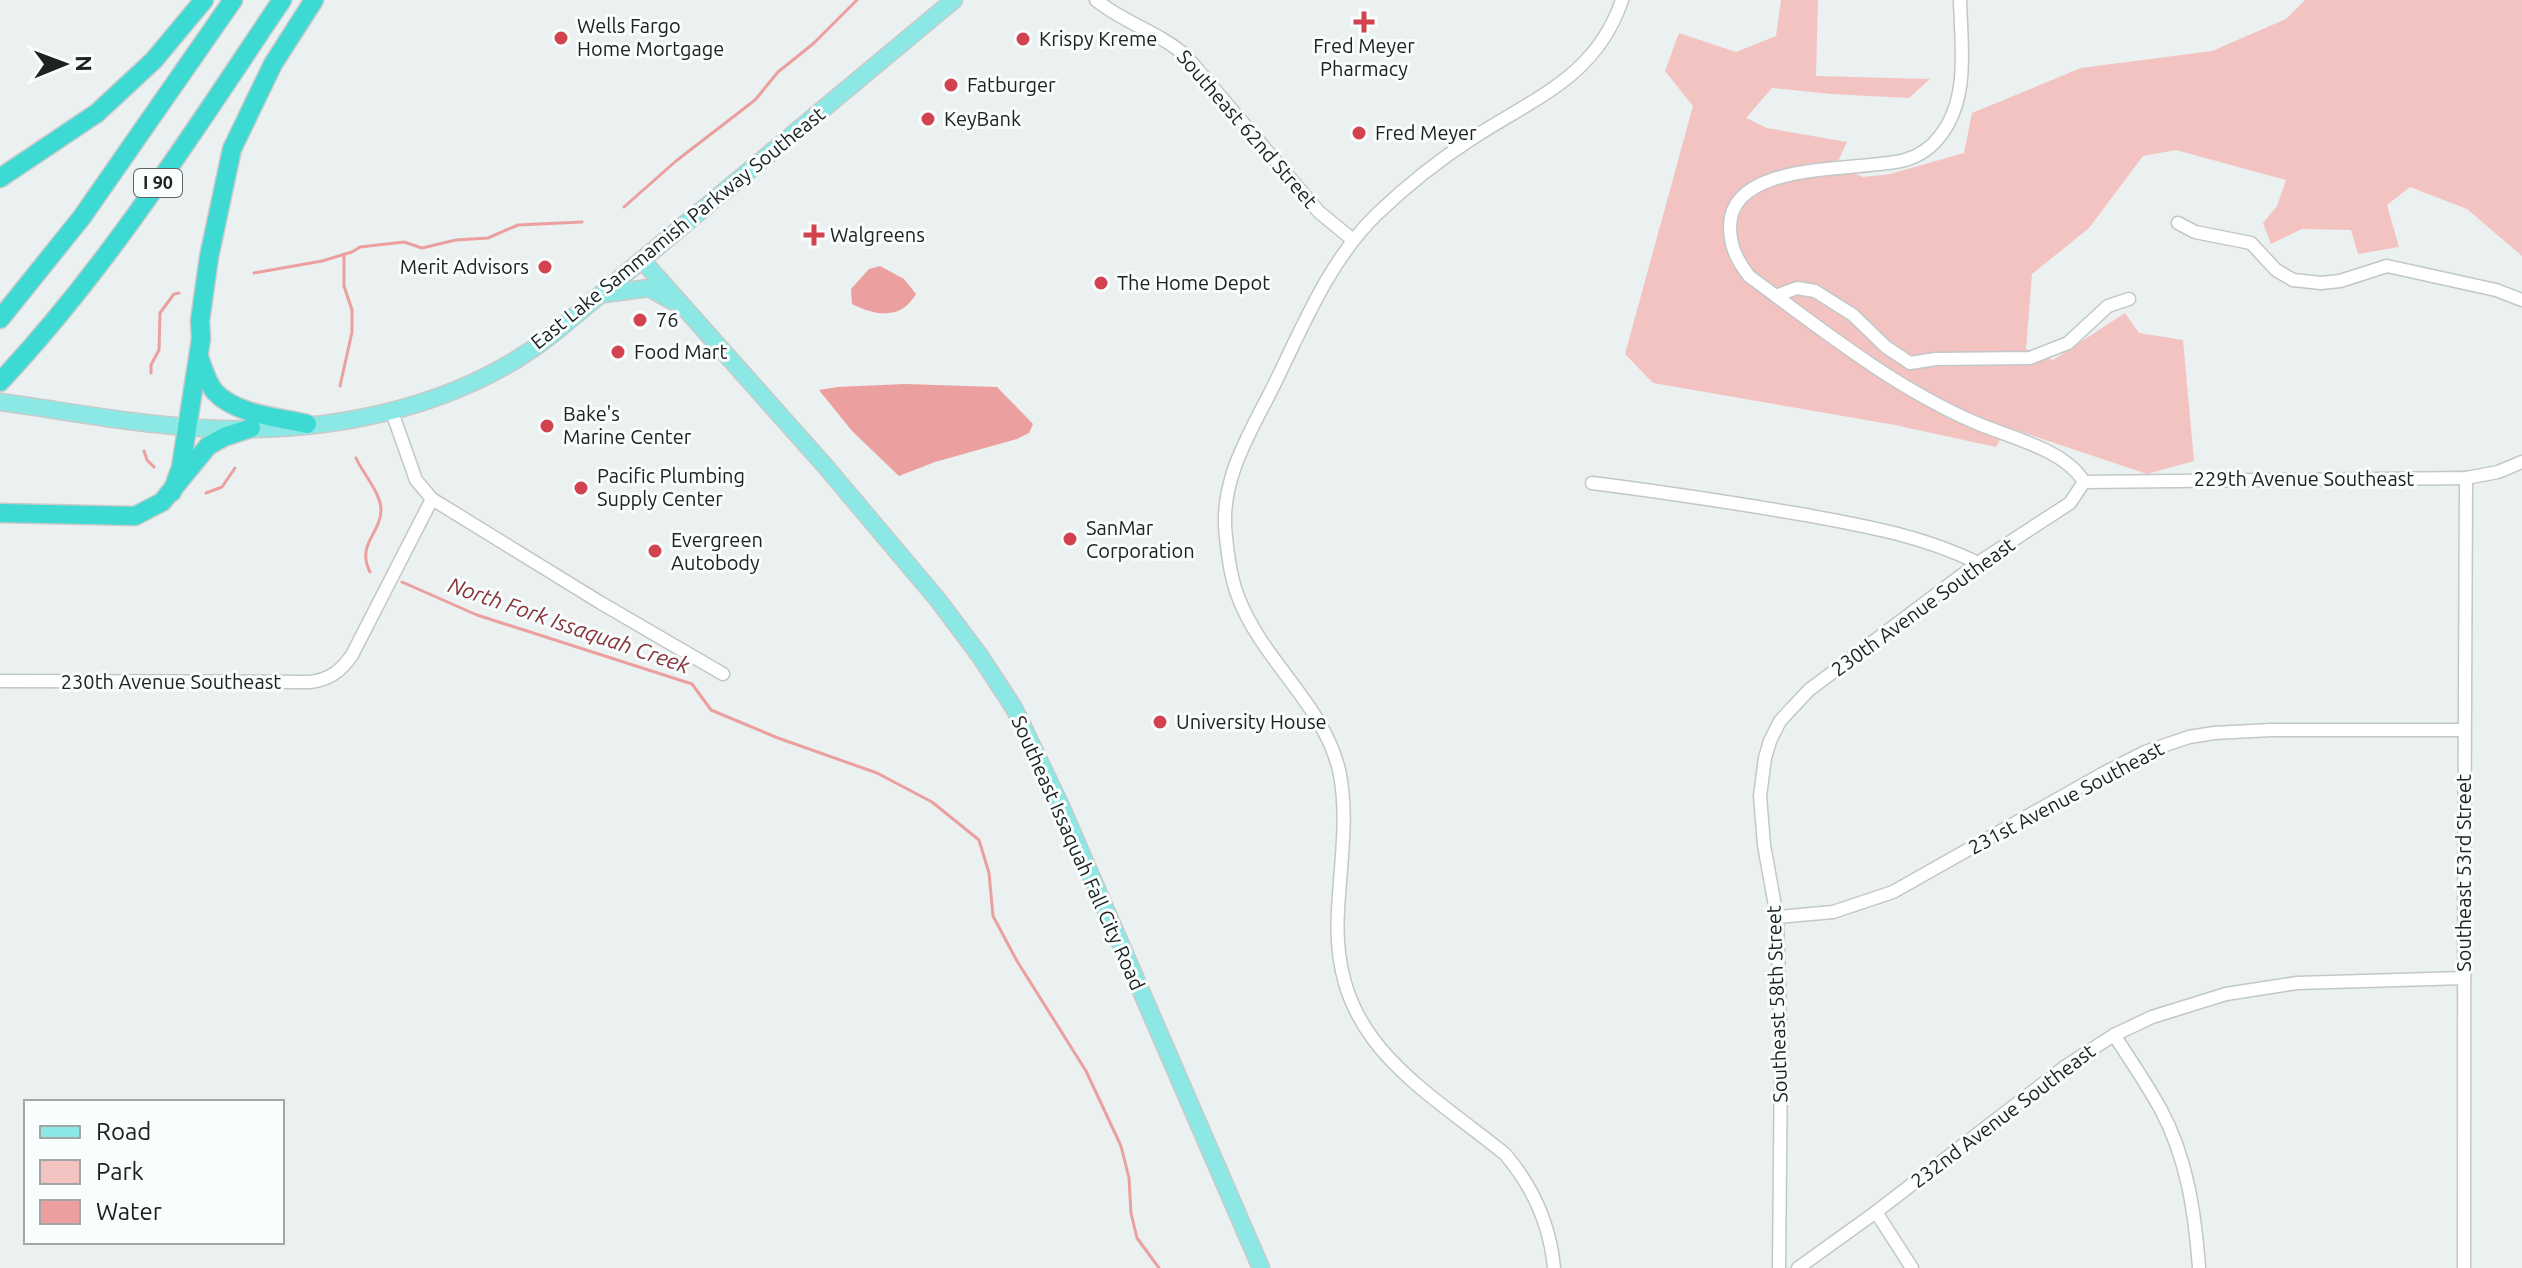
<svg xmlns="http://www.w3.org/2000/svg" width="2522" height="1268" font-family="Ubuntu,sans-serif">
<rect width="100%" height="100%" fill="#ebf0f0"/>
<polygon fill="#f3c3c2" points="1781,0 1818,0 1816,76 1930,79 1909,98 1831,94 1772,88 1746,118 1767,128 1847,142 1836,166 1863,177 1890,174 1964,153 1972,113 2081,68 2212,51 2286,19 2305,0 2522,0 2522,256 2467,209 2410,187 2387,205 2399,247 2358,254 2351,230 2302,229 2271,244 2263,223 2277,206 2286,180 2176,150 2143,156 2089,228 2032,274 2026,349 2053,360 2125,313 2139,333 2183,340 2194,461 2147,474 2007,427 1996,447 1895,425 1653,383 1625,354 1693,106 1665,71 1679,33 1736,52 1776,36"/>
<g fill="#eba09f">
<path d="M880,266l24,13 12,15c-15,26 -40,22 -64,10l-1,-15 18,-20z"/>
<polygon points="905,384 997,387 1033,424 1029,433 1017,439 935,462 899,476 852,431 819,390 837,387"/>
</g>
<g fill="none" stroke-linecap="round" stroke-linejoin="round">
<g stroke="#eba09f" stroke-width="3">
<polyline points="624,207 676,161 755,100 778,72 814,43 857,0"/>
<polyline points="254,273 322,261 352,252 360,247 404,242 422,248 456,240 488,238 518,225 582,222"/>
<polyline points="151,373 151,365 159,350 160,313 174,294 179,293"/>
<polyline points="340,386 352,332 352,310 344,286 344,254"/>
<polyline points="144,451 147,460 154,467"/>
<path d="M356,458c7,16 25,35 25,52 0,23 -25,34 -11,62"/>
<polyline points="206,493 222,487 235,468"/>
<polyline points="402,582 477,615 692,684 711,710 778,738 877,773 932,802 979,840 989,873 993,916 1017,961 1086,1071 1121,1146 1129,1178 1131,1213 1137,1238 1159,1268"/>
</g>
<defs>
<g id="minor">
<path d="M1096,0c28,23 63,32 90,56l133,156 34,28"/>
<path d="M1960,0c1,45 10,98 -20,136 -9,12 -21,20 -35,24 -44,12 -174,-1 -175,66 0,21 7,34 19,50 72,53 143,110 225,146 34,15 91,27 110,60"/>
<polyline points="2178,223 2195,232 2251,243 2276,270 2293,280 2321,283 2340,281 2387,266 2496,290 2522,300"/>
<polyline points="1776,296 1797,288 1815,291 1853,315 1886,347 1910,363 1936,359 2030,358 2068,343 2108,306 2129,299"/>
<polyline points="392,412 416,480 432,499 601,603 723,674"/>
<polyline points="2084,482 2466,478 2498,472 2522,462"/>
<path d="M1592,483c72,9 143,20 214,32 60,11 117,21 172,48"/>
<path d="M0,681l310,1c19,-2 31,-11 42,-27l80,-156"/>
<polyline points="1777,917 1833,912 1893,892 2104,773 2145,752 2189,737 2214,733 2271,730 2463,730"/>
<path d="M2114,1035c16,24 32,48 46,73 27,49 35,105 39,160"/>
<polyline points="1876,1212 1912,1268"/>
<path d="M1554,1268c-4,-44 -21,-81 -49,-114 -88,-71 -175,-114 -167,-243 2,-45 11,-96 1,-141 -16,-66 -76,-109 -100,-171 -8,-19 -11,-41 -13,-62 -7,-54 21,-99 45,-146 30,-60 56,-128 105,-176 30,-29 64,-56 100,-79 61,-39 121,-61 146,-136"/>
<polyline points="1779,1268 1781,1056 1777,917 1764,845 1760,796 1765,758 1770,741 1780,721 1809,690 1978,563 2070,503 2084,482"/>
<polyline points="1798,1268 1876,1212 2066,1066 2114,1035 2152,1017 2226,994 2297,983 2464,978"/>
<path d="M2464,1268c1,-263 -1,-527 2,-790"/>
</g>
<g id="major">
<polyline points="642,260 826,467 938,600 980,656 1014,708 1060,804 1261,1268"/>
<polyline points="604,294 649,288 672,301"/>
<path d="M0,402c66,9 134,22 200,26 122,7 255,-17 353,-94l401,-334"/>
</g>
<g id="highway">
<polyline points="0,178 97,113 154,60 204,0"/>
<polyline points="0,319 82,217 233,0"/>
<path d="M199,357c4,11 8,26 16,35 22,23 63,25 92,32"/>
<path d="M0,382c109,-116 193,-250 282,-382"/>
<polyline points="172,492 181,467 201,339 200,321 209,257 232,149 273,64 314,0"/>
<polyline points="0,513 135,516 162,502 208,446 224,437 251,428"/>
</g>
</defs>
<use href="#minor" stroke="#c2c7c7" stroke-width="15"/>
<use href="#major" stroke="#c9caca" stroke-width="19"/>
<use href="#highway" stroke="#c9caca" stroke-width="21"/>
<use href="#minor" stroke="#fff" stroke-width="12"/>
<use href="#major" stroke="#8be8e5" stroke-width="16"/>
<use href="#highway" stroke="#3dd9d3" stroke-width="18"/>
</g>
<g fill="#d3434f" stroke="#f8fdfd" stroke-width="3">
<path d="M1360 10h8v8h8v8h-8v8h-8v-8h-8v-8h8z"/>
<circle cx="561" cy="38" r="8"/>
<circle cx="1023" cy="39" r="8"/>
<circle cx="951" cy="85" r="8"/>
<circle cx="928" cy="119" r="8"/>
<circle cx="1359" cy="133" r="8"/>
<path d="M810 223h8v8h8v8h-8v8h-8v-8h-8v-8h8z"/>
<circle cx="545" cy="267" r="8"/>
<circle cx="1101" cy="283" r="8"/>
<circle cx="640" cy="320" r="8"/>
<circle cx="618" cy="352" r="8"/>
<circle cx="547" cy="426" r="8"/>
<circle cx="581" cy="488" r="8"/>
<circle cx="1070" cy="539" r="8"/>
<circle cx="655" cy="551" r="8"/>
<circle cx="1160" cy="722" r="8"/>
</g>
<g text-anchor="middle" stroke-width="6" stroke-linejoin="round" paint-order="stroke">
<rect fill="#f8fdfd" stroke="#616464" stroke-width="2" x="134" y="169" width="48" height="28" rx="6"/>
<g font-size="18" font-weight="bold" fill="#202222">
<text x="158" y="189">I 90</text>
</g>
<g font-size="20" fill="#202222" stroke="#f8fdfd" text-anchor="start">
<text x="577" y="33">Wells Fargo<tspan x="577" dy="23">Home Mortgage</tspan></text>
<text x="1039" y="46">Krispy Kreme</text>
<text x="1364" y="53" text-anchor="middle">Fred Meyer<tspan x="1364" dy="23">Pharmacy</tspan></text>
<text x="967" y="92">Fatburger</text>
<text x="944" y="126">KeyBank</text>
<text x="1375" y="140">Fred Meyer</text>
<text x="830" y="242">Walgreens</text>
<text x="529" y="274" text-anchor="end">Merit Advisors</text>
<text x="1117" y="290">The Home Depot</text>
<text x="656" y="327">76</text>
<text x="634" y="359">Food Mart</text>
<text x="563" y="421">Bake's<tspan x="563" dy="23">Marine Center</tspan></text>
<text x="597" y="483">Pacific Plumbing<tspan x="597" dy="23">Supply Center</tspan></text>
<text x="1086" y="535">SanMar<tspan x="1086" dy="23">Corporation</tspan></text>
<text x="671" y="547">Evergreen<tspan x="671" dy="23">Autobody</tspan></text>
<text x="1176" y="729">University House</text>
</g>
<g font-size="20" fill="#202222" stroke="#f8fdfd">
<text transform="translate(1247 129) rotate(49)" y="7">Southeast 62nd Street</text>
<text transform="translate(678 228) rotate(-39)" y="7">East Lake Sammamish Parkway Southeast</text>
<text x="2304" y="486">229th Avenue Southeast</text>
<text transform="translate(1923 607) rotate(-36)" y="7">230th Avenue Southeast</text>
<text x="171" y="689">230th Avenue Southeast</text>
<text transform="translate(2066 798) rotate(-28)" y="7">231st Avenue Southeast</text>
<text transform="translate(1078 853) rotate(66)" y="7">Southeast Issaquah Fall City Road</text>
<text transform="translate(2464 873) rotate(-90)" y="7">Southeast 53rd Street</text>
<text transform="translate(1777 1004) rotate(-92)" y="7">Southeast 58th Street</text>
<text transform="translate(2003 1116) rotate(-37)" y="7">232nd Avenue Southeast</text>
</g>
<g font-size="22" font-style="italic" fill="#8a3237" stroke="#f8fdfd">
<text transform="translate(569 625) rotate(19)" y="8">North Fork Issaquah Creek</text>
</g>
</g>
<rect x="24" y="1100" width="260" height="144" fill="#f8fdfd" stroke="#a2a5a5" stroke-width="2"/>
<rect x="40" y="1126" width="40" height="12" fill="#8be8e5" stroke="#a2a5a5" stroke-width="2"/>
<text x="96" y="1140" font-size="24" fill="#202222">Road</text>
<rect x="40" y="1160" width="40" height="24" fill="#f3c3c2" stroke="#a2a5a5" stroke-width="2"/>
<text x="96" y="1180" font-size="24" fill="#202222">Park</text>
<rect x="40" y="1200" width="40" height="24" fill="#eba09f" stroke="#a2a5a5" stroke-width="2"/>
<text x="96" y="1220" font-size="24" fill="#202222">Water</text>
<g transform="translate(64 64) rotate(89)" stroke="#f8fdfd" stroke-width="6" paint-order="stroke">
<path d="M0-6L14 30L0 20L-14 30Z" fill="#202222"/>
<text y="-12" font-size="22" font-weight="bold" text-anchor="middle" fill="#202222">N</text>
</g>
</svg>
